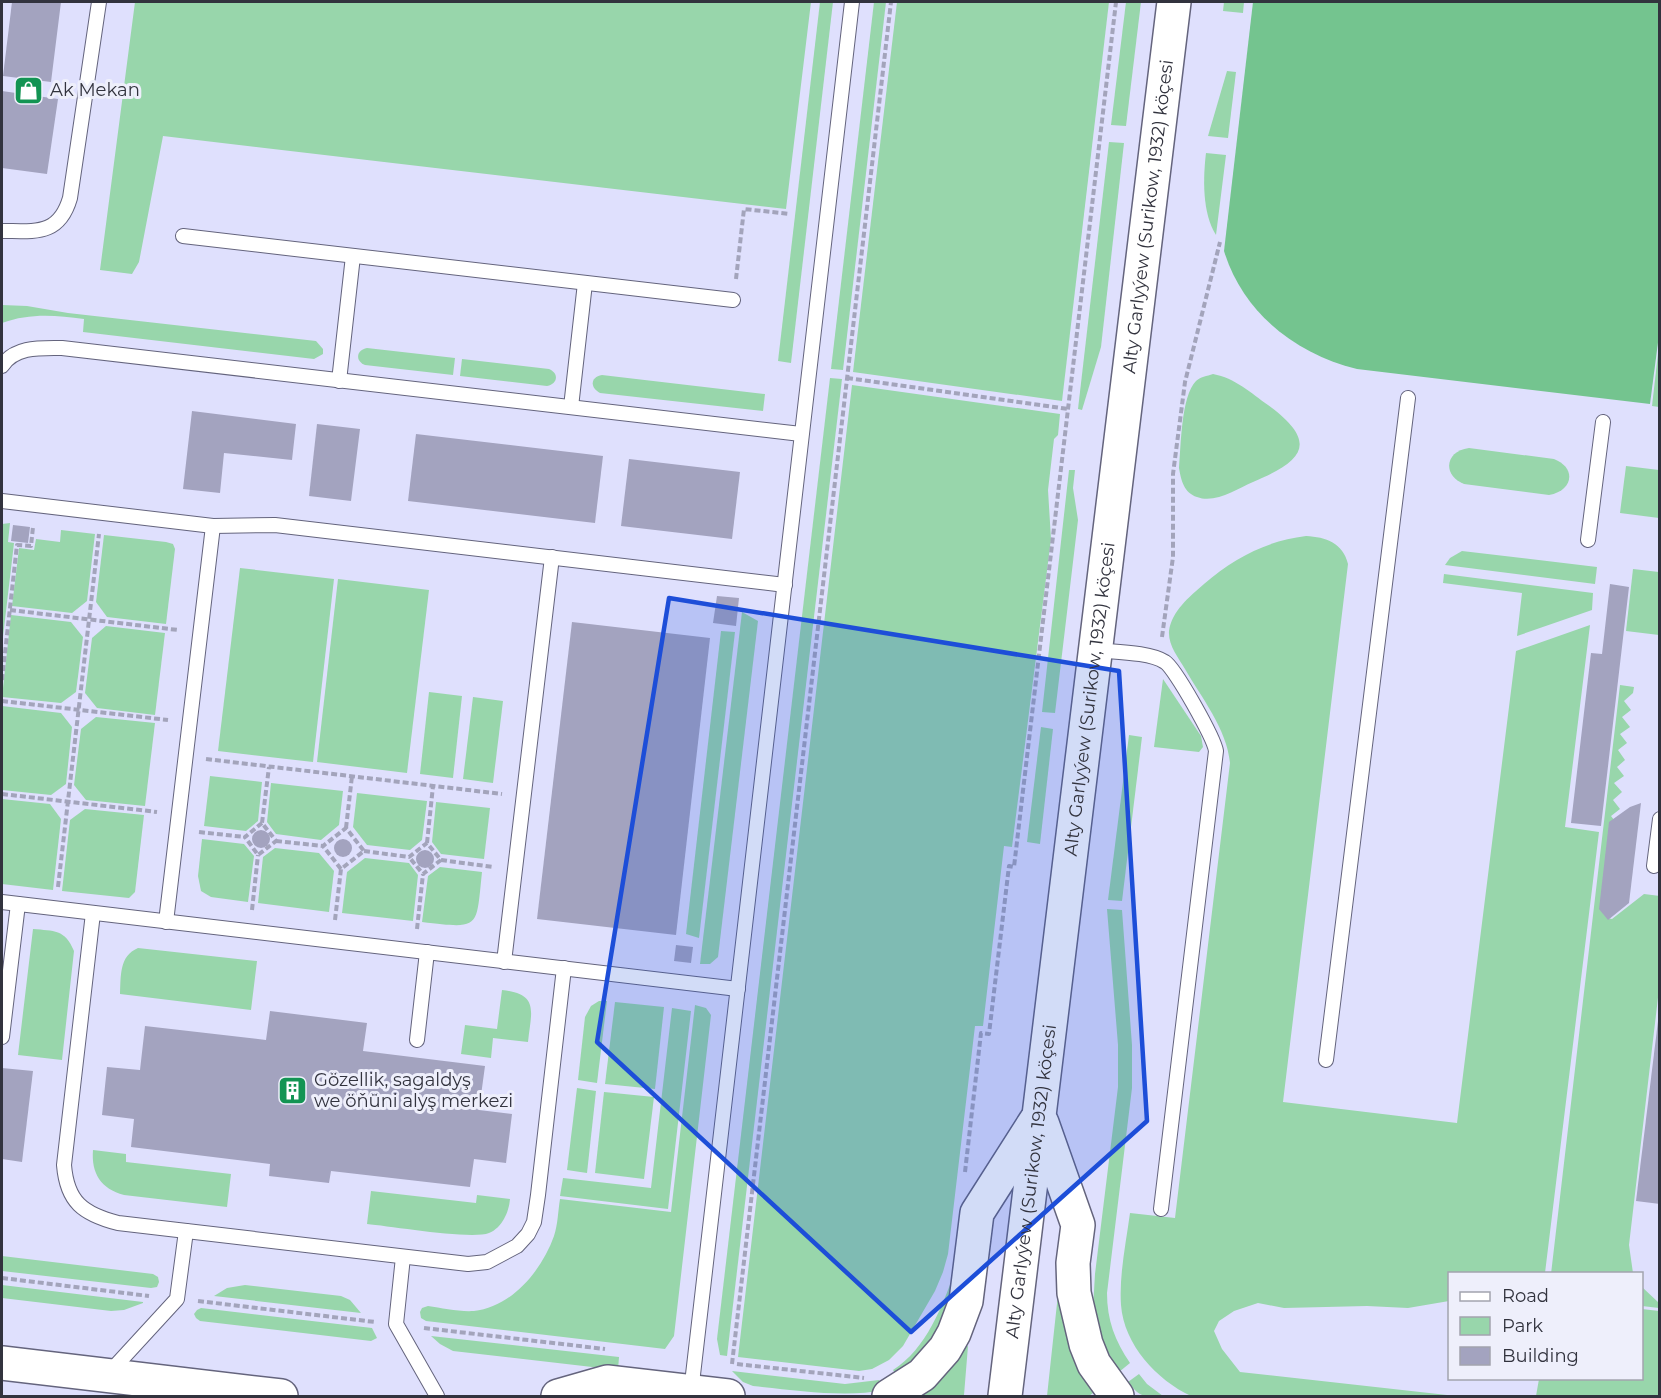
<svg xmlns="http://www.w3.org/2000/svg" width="1661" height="1398" font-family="Montserrat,sans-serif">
<rect width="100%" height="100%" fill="#dfe0fd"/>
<g fill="#98d6ab">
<polygon points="135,2 811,2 786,209 163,136 139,262 132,274 100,270"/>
<polygon points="820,2 833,2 791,363 778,361"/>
<polygon points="874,2 886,2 843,370 831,369"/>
<polygon points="897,2 1109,2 1062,401 853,372"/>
<polygon points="1126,2 1141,2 1126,126 1111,125"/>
<polygon points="1224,2 1244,2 1243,13 1223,11"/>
<polygon points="1227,71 1236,72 1228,138 1208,136"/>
<polygon points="1109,142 1124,143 1101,347 1082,410 1078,409"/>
<path d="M1206,153l20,2 -10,80c-14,-22 -13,-57 -10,-82z"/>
<path d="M2,305l25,1 41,7 248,28 7,8v5l-9,5 -231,-27 1,-13c-29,-4 -55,-6 -82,4z"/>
<polygon points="1659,345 1659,407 1652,406"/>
<path d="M367,348l88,10 -2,17 -88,-10c-10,-4 -9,-15 2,-17z"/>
<path d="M462,359l87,10c10,4 9,15 -2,17l-87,-10z"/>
<path d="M1213,374c22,4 38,19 55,31 52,38 35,56 -15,77 -16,7 -38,22 -56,15 -13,-4 -16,-17 -18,-29 2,-21 2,-72 17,-87 4,-4 11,-5 17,-7z"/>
<path d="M602,375l163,19 -2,17 -163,-18c-10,-5 -10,-16 2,-18z"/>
<polygon points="830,378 842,379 727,1356 720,1355 717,1339"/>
<polygon points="852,385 1060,414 1058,435 1054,439 1048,490 1051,539 1012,847 1004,846 983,1026 975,1026 948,1254 943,1272 935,1291 903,1346 889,1360 872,1369 859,1371 738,1357"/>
<path d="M1469,448l85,11c23,9 19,32 -5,36l-85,-11c-22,-9 -19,-33 5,-36z"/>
<polygon points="1626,466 1659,470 1659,518 1620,513"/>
<polygon points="1069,470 1075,470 1073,488 1078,520 1055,713 1042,712"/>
<polygon points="10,523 8,542 14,543 2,645 2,524"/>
<polygon points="61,530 95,534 87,601 72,613 12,606 19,548 34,550 36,539 60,542"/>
<polygon points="104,535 166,542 173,544 175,549 166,624 107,617 96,602"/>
<path d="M1306,536c20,1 37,7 42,28l-65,538 174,21 59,-472 74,-26 -25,202 34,5 -54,441 -95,1 -1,27 -41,7 -41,-2 -83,2 -26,-5 -24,8 -15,10 -5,10 8,18 18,23 216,24h-265c-34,-16 -67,-51 -70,-91 -2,-30 5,-62 9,-92l45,5 55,-455c-3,-34 -29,-66 -45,-94 -7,-12 -17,-24 -16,-38 3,-20 20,-34 35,-47 30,-26 62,-43 102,-48z"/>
<polygon points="1462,551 1597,567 1595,584 1445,565 1450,558"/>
<polygon points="240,568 334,579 313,762 218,751"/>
<polygon points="1633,569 1659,572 1659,635 1626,631"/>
<polygon points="1444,574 1593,593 1592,610 1517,636 1522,593 1443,583"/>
<polygon points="338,579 429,590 407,773 317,762"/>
<polygon points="742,612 758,621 718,957 710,964 700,964"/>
<polygon points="11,615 71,622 83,637 76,692 61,703 2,697"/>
<polygon points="106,626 165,633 155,715 97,708 85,693 92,638"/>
<polygon points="721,631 735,632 699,938 686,934"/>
<polygon points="1163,679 1201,736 1203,747 1199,752 1154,747"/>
<polygon points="1620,685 1634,687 1633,693 1624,701 1631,710 1622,717 1630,727 1620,734 1627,743 1618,750 1625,760 1617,767 1624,776 1614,783 1622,792 1613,800 1620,809 1611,816 1618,825 1607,918 1612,919 1644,894 1660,896 1659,989 1629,1245 1633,1273 1551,1274"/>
<polygon points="429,692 462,696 453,778 420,774"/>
<polygon points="473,697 503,701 493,783 463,779"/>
<polygon points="2,706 61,713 72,727 66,784 51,795 2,790"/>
<polygon points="96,717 155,723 145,806 86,800 74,785 81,729"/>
<polygon points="1041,727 1053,729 1040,844 1027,842"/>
<polygon points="1129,735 1142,737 1122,901 1108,900"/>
<polygon points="210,776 262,782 258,821 246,831 204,826"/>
<polygon points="271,783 343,791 339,825 321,840 276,834 267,822"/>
<polygon points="357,793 427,801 422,840 410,850 367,845 353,827"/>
<polygon points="2,799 50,804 61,819 53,890 2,884"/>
<polygon points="436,802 490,808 484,859 441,854 432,842"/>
<polygon points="85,809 144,815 135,892 129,898 62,891 70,820"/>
<polygon points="202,839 244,844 254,856 248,902 211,897 201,891 198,876"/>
<polygon points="275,848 319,853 334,871 329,912 258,903 263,857"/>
<polygon points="365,858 409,863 418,875 413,921 342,913 347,872"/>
<path d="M440,867l42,5c-6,57 -1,57 -60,50l6,-46z"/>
<path d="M1107,909l15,1 10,135v43l-25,205c0,27 8,48 23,70l-11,9 -18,-32 -8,-32 2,-34 23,-187v-42z"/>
<path d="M33,929c21,2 32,0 41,22l-12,109 -44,-5z"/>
<path d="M138,948l119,13 -6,49 -131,-16c1,-18 -1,-38 18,-46z"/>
<path d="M502,990c38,4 29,22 26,52l-35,-4 -2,20 -30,-4 4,-29 32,4z"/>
<polygon points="599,1001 607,1001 597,1083 578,1080 585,1017 591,1006"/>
<polygon points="615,1002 664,1007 655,1089 605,1084"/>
<path d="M695,1005l11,3 5,7 -37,321 -9,13 -239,-28 -5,-3 -1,-6 2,-4 6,-2c14,2 31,6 46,5 38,-4 68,-41 80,-75 4,-12 4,-25 6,-37l111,13z"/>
<polygon points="672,1008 691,1011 668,1209 560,1196 563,1178 651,1188"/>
<polygon points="577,1088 596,1091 587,1173 567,1170"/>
<polygon points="604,1092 654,1097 644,1179 595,1173"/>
<path d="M93,1150l33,4v8l105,12 -4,33 -103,-12c-23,-6 -33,-22 -31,-45z"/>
<path d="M371,1191l105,12 1,-8 33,4c-1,13 -8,29 -21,34 -18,7 -99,-7 -122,-9z"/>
<polygon points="2,1256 153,1274 158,1277 159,1282 157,1287 151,1288 2,1271"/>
<path d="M958,1263l-11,59 -47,58 -7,-10c36,-23 51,-69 65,-107z"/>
<polygon points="2,1285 143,1302 143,1303 124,1310 111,1311 2,1298"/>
<polygon points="245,1285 341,1296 350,1300 361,1313 214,1296 227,1288"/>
<path d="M1059,1285c4,47 10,67 34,108l-4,3h-42z"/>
<polygon points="1642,1287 1659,1303 1659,1308 1642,1306"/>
<polygon points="201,1308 372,1328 377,1338 371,1341 200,1321 196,1318 194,1314 197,1310"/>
<polygon points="1642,1309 1659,1311 1659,1396 1536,1396 1539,1379 1642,1378"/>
<polygon points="431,1336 619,1357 618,1370 453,1351 440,1344"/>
<polygon points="968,1346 964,1395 921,1396 947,1372 965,1347"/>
<path d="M732,1371l113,13 34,-4 5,10c-39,8 -90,0 -131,-4l-10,-4z"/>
<path d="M1139,1374l8,10 16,12c-20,1 -22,2 -35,-14z"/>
</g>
<path fill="#74c48f" d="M1253,2h406l1,325 -10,77 -293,-35c-61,-15 -114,-56 -133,-118z"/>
<g fill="#a3a3bf">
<polygon points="12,2 61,2 51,82 3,76"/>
<polygon points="2,91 58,99 47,174 2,168"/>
<polygon points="192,411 296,424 292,460 224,453 220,493 183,489"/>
<polygon points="317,424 360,429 351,501 309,496"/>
<polygon points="416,434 603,456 595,523 408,501"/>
<polygon points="629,459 740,472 732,539 621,526"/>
<polygon points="13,525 30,527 28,543 11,541"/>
<polygon points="1610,584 1629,587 1601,826 1571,823 1591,653 1602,654"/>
<polygon points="717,596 739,598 736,626 713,623"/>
<polygon points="572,622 710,638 676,935 537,919"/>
<polygon points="1641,803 1629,903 1608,920 1599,909 1609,822 1630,807"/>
<circle cx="261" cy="839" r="9"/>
<circle cx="343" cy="848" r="9"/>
<circle cx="425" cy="859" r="9"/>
<polygon points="676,945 693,947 691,963 674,961"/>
<polygon points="270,1011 367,1023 363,1051 485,1066 479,1110 512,1114 506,1163 474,1159 470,1187 331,1171 329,1183 269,1176 270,1164 131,1147 134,1119 102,1115 107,1067 140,1070 145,1026 266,1040"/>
<polygon points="1658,1021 1660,1021 1660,1204 1636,1201"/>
<polygon points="2,1068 33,1071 22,1162 2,1159"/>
</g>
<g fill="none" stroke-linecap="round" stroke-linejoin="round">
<defs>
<g id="lane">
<path d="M2,231c33,0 57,5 68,-33l29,-196"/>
<polyline points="183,236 733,300"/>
<path d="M2,366c13,-20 39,-18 60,-18l739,86"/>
<polyline points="339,381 353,256"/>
<polyline points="571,407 585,283"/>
<polyline points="2,501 213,526 275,525 785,585"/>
<polyline points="1588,540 1603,422"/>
<path d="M1096,650c18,2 54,2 69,12 10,6 49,76 51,89l-55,458"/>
<polyline points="1654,866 1660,819"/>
<polyline points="2,902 738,989"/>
<path d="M93,913l-29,252c3,37 19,49 54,58l350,41 19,-2 30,-16 11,-12 6,-12 4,-27 26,-227"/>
<polyline points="166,922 213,526"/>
<polyline points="504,962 552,557"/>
<polyline points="2,1037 18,904"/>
<polyline points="417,1040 427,952"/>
<polyline points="1326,1060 1408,398"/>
<polyline points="403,1257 396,1324 437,1396"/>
<polyline points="109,1373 177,1299 186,1231"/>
<polyline points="691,1392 852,2"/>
</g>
<g id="secondary">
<polyline points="1042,1123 1078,1225 1073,1263 1074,1293 1086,1344 1094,1364 1117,1396"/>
<polyline points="2,1363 281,1396"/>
<polyline points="558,1396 607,1382 728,1396"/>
<polyline points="889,1396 922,1375 945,1349 954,1333 966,1301 977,1213 1035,1122"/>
<path id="s1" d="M1005,1396l169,-1394"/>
</g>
</defs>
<use href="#lane" stroke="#64647d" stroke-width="16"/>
<use href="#secondary" stroke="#64647d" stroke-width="36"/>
<g stroke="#a3a4bb" stroke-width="4" stroke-dasharray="6 3" stroke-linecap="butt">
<polyline points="736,279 744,209 790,214"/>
<polyline points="847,378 1068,409"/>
<polyline points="10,610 178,630"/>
<polyline points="1162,637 1173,557 1173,474 1185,382 1220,242"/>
<polyline points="2,680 17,545 31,546 33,527"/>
<polyline points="2,701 168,720"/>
<polyline points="206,759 502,794"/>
<polyline points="2,794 157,812"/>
<polyline points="262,823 245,837 258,855 276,841 262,823 269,767"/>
<polyline points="346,828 352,776"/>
<polyline points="199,832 245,837"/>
<polyline points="276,841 323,846 346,828 364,851 341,869 323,846"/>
<polyline points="427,843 433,786"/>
<polyline points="364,851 409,857 427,843 441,860 423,874 409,857"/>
<polyline points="441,860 493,867"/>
<polyline points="58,887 99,534"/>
<polyline points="252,910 258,855"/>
<polyline points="335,920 341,869"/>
<polyline points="417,929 423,874"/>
<polyline points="965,1172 981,1033 989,1034 1009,866 1014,867 1116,2"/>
<polyline points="2,1278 149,1296"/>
<polyline points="198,1301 375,1322"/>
<polyline points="424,1328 605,1349"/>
<polyline points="732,1364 891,2"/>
<polyline points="737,1364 864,1378"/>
</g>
<use href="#lane" stroke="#fff" stroke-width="14"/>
<use href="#secondary" stroke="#fff" stroke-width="33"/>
</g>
<path fill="#1d4ed8" fill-opacity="0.2" stroke="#1d4ed8" stroke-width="4.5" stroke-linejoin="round" d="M669,598l450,73 28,450 -236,211 -314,-290z"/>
<defs>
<symbol id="shop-square" viewBox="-11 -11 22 22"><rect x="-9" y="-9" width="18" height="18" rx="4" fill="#139453" stroke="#eeeffb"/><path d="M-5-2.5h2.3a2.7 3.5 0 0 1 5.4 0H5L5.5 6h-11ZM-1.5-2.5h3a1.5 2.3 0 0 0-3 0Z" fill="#fff"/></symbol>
<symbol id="building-square" viewBox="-11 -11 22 22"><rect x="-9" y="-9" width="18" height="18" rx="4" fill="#139453" stroke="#eeeffb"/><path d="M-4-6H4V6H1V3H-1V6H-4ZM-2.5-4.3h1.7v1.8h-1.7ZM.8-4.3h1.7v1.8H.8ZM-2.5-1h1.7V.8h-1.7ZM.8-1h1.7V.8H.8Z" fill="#fff"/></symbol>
</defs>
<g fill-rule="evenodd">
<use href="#shop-square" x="12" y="74" width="33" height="33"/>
<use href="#building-square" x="276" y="1074" width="33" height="33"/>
</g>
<g text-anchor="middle" stroke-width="6" stroke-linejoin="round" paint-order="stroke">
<g font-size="18" fill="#32333e" stroke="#eeeffb" text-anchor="start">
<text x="50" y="96">Ak Mekan</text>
<text x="314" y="1086">Gözellik, sagaldyş<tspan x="314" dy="21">we öňüni alyş merkezi</tspan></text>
</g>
<g font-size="18" fill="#32333e" stroke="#eeeffb">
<text dy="6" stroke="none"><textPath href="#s1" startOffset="1188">Alty Garlyýew (Surikow, 1932) köçesi</textPath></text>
<text dy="6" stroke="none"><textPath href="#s1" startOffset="702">Alty Garlyýew (Surikow, 1932) köçesi</textPath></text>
<text dy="6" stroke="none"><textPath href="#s1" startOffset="216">Alty Garlyýew (Surikow, 1932) köçesi</textPath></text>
</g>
</g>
<rect width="1661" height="1398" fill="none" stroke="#32333e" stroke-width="6"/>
<rect x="1448" y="1272" width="195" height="108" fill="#eeeffb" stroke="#a3a4af" stroke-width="1.5"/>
<rect x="1460" y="1292" width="30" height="9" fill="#ffffff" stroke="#a3a4af" stroke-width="1.5"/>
<text x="1502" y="1302" font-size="18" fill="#32333e">Road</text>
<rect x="1460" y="1317" width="30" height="18" fill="#98d6ab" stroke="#a3a4af" stroke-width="1.5"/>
<text x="1502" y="1332" font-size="18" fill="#32333e">Park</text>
<rect x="1460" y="1347" width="30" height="18" fill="#a3a3bf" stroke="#a3a4af" stroke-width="1.5"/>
<text x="1502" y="1362" font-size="18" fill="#32333e">Building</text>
</svg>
